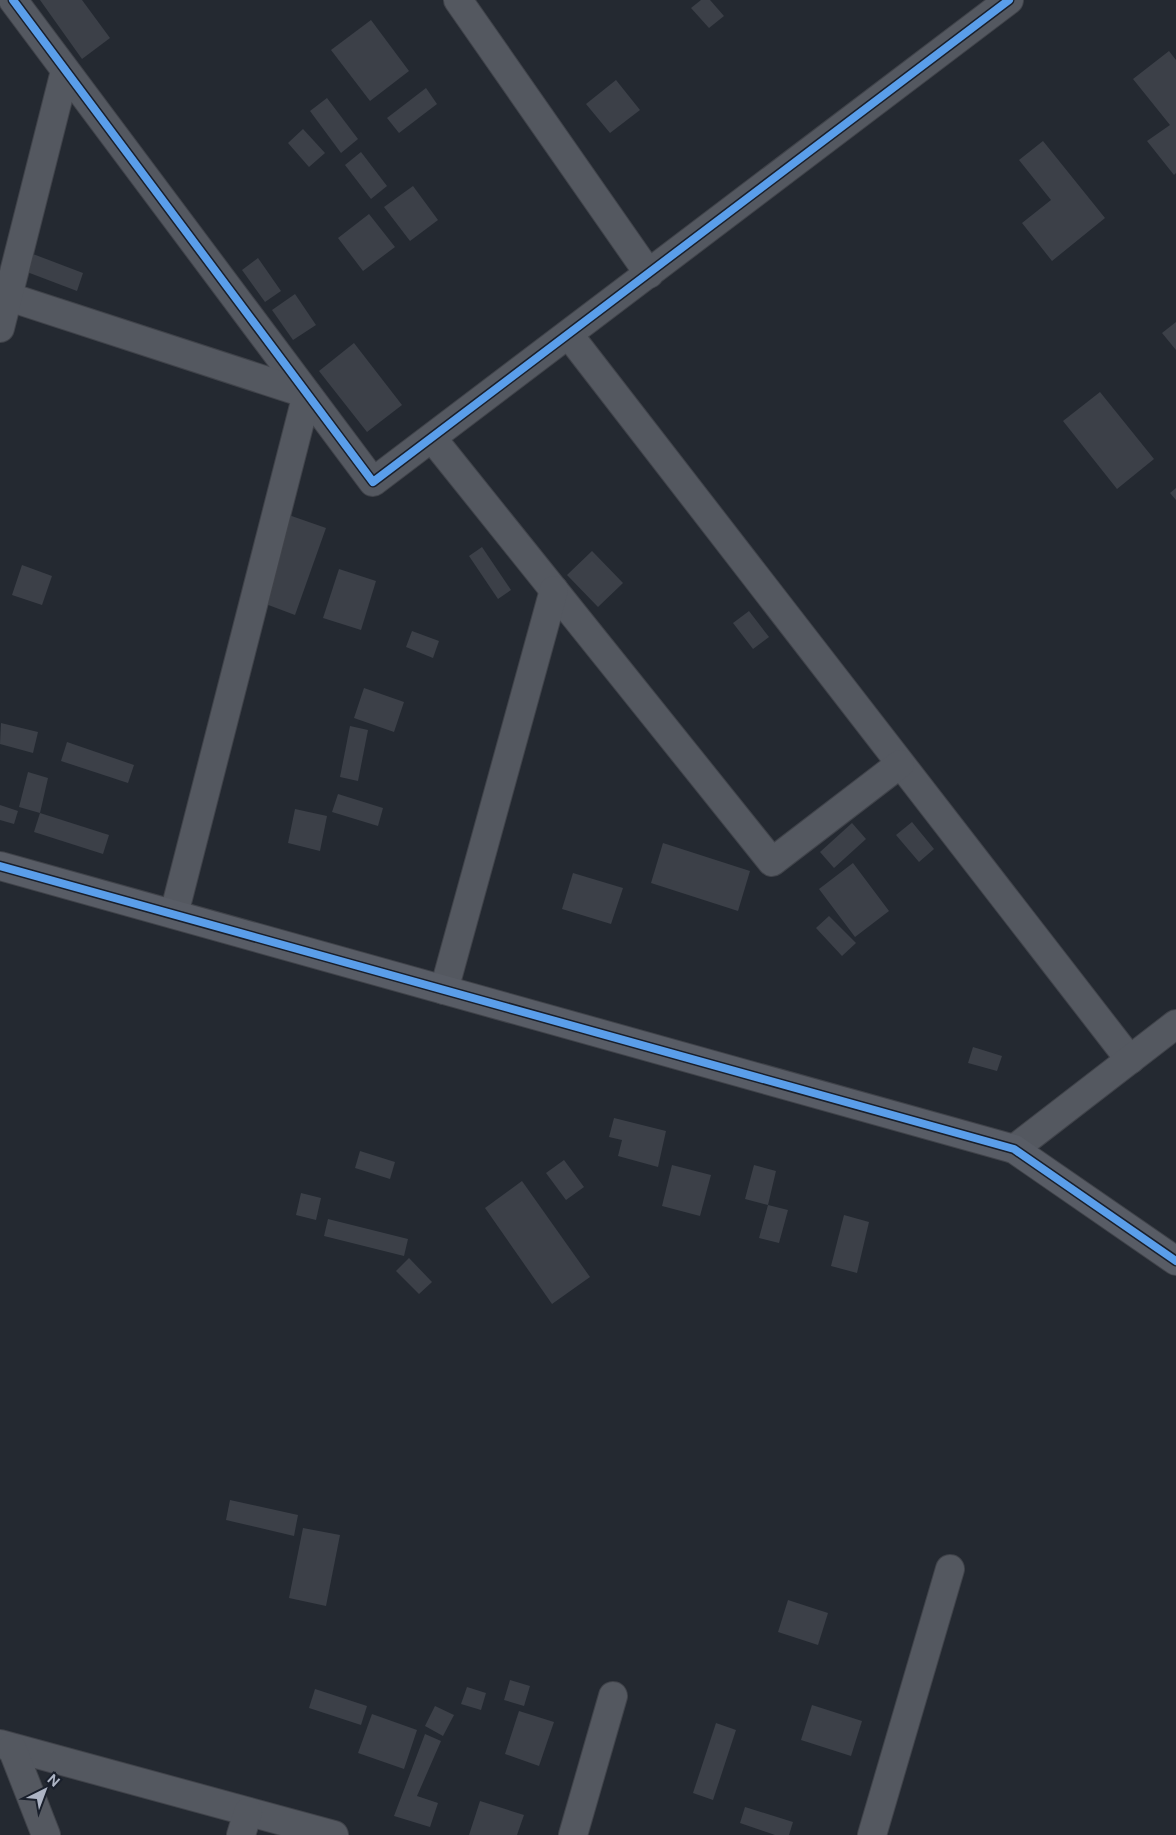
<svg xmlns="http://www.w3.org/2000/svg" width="1176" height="1835" font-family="'Public Sans',sans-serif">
<rect width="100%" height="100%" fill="#242931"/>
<g fill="#3c4048">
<polygon points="40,0 82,0 110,38 82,59"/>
<polygon points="701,0 710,0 724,16 709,28 691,8"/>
<polygon points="371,20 409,71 370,101 331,50"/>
<polygon points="1169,51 1176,60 1176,173 1174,175 1147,141 1170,125 1133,79"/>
<polygon points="616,80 640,110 610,133 586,104"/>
<polygon points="426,88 437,104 399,133 387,118"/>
<polygon points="327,98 358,139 341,153 310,111"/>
<polygon points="303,129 325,153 309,167 288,143"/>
<polygon points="1043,141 1105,218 1052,261 1022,223 1051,200 1019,160"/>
<polygon points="361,152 387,186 371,199 345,165"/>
<polygon points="413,186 438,220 410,241 384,207"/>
<polygon points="369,214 395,247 363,271 338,238"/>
<polygon points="33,254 83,273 77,291 27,272"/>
<polygon points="258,258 281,291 265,302 242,270"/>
<polygon points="295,294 316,325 293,340 272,310"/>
<polygon points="1176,322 1176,350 1162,333"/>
<polygon points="354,343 402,405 367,432 319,371"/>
<polygon points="1100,392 1154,459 1117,489 1063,421"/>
<polygon points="1176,488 1176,500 1170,493"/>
<polygon points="283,513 326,528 295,615 255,600"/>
<polygon points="482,547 511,590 498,599 469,556"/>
<polygon points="592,551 623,583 598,607 567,575"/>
<polygon points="22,565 52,576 42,605 12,595"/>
<polygon points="339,569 376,581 361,630 323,618"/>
<polygon points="749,611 769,637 753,649 733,623"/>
<polygon points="412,631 439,641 433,658 406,647"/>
<polygon points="364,688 404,702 394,732 354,718"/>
<polygon points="1,723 38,732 33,753 0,744"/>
<polygon points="350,726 368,730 358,781 340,777"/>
<polygon points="67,742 134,765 128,783 61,761"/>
<polygon points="28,772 48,778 40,813 19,807"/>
<polygon points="338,794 383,808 378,826 332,812"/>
<polygon points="0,805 18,811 14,824 0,820"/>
<polygon points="295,809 327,816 320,851 288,843"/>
<polygon points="40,813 109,835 103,854 34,832"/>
<polygon points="912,822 934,849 919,862 896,835"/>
<polygon points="852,823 866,839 834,868 820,852"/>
<polygon points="663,843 750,871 738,911 651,883"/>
<polygon points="853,863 889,911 855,937 819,889"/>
<polygon points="573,873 623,888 611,924 562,909"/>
<polygon points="829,916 856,943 842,956 816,928"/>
<polygon points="973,1047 1002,1056 997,1071 968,1063"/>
<polygon points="614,1118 666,1131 658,1167 618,1156 622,1140 609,1137"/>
<polygon points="360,1151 395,1162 390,1179 355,1168"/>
<polygon points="564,1160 584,1187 566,1200 546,1173"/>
<polygon points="672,1165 711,1175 700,1216 662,1206"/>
<polygon points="754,1165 776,1171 768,1205 788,1210 779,1243 759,1238 768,1205 745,1199"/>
<polygon points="522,1181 590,1277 552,1304 485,1208"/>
<polygon points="301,1193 321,1198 316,1220 296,1215"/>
<polygon points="844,1215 869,1222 857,1273 831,1266"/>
<polygon points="328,1219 408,1239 404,1256 324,1236"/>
<polygon points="409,1258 432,1282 419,1294 396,1271"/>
<polygon points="230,1500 298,1515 294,1536 226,1520"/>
<polygon points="303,1528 340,1535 326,1606 289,1598"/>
<polygon points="788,1600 828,1613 818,1645 778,1632"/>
<polygon points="510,1680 530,1686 524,1706 504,1700"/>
<polygon points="467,1687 486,1693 481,1710 461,1704"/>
<polygon points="315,1689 367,1706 361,1725 309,1708"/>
<polygon points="812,1705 862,1721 851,1756 801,1740"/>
<polygon points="435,1706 454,1715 443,1736 425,1726"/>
<polygon points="519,1711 554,1722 539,1766 505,1754"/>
<polygon points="372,1714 417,1730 404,1769 358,1753"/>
<polygon points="716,1723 736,1730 713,1800 693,1793"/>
<polygon points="425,1734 441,1741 417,1796 438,1803 430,1827 394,1816"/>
<polygon points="480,1801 524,1815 517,1835 469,1835"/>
<polygon points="745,1807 793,1822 789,1835 775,1835 740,1823"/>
</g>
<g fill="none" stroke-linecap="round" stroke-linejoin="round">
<defs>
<g id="street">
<polyline points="13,0 373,482 1009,0"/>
<polyline points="458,0 649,274"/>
<polyline points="0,294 307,394 174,914"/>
<polyline points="0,328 65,71"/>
<polyline points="569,335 1130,1060"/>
<polyline points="432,438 772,862 900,764"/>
<polyline points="444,990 554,590"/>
<polyline points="1014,1149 1176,1024"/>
<polyline points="0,1744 334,1835"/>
<polyline points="12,1748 46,1835"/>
<polyline points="241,1835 248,1812"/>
<polyline points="573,1835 613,1696"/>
<polyline points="872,1835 950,1569"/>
</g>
<polyline id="secondary" points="0,866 1014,1149 1176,1261"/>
</defs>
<use href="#street" stroke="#40434a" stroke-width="30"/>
<use href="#secondary" stroke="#40434a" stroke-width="30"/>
<use href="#street" stroke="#545860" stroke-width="28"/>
<use href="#secondary" stroke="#585c65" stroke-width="28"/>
<defs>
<g id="cycleway">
<polyline points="13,0 373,482 1009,0"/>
<polyline points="0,866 1014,1149 1176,1261"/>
</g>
</defs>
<use href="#cycleway" stroke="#191f2b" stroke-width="11"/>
<use href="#cycleway" stroke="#5a9eea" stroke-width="8"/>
</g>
<g transform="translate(45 1790) rotate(42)" stroke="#191f2b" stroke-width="4" paint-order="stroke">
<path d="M0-4L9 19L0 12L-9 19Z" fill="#adb4c4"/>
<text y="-8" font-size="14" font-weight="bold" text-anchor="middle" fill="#adb4c4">N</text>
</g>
</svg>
